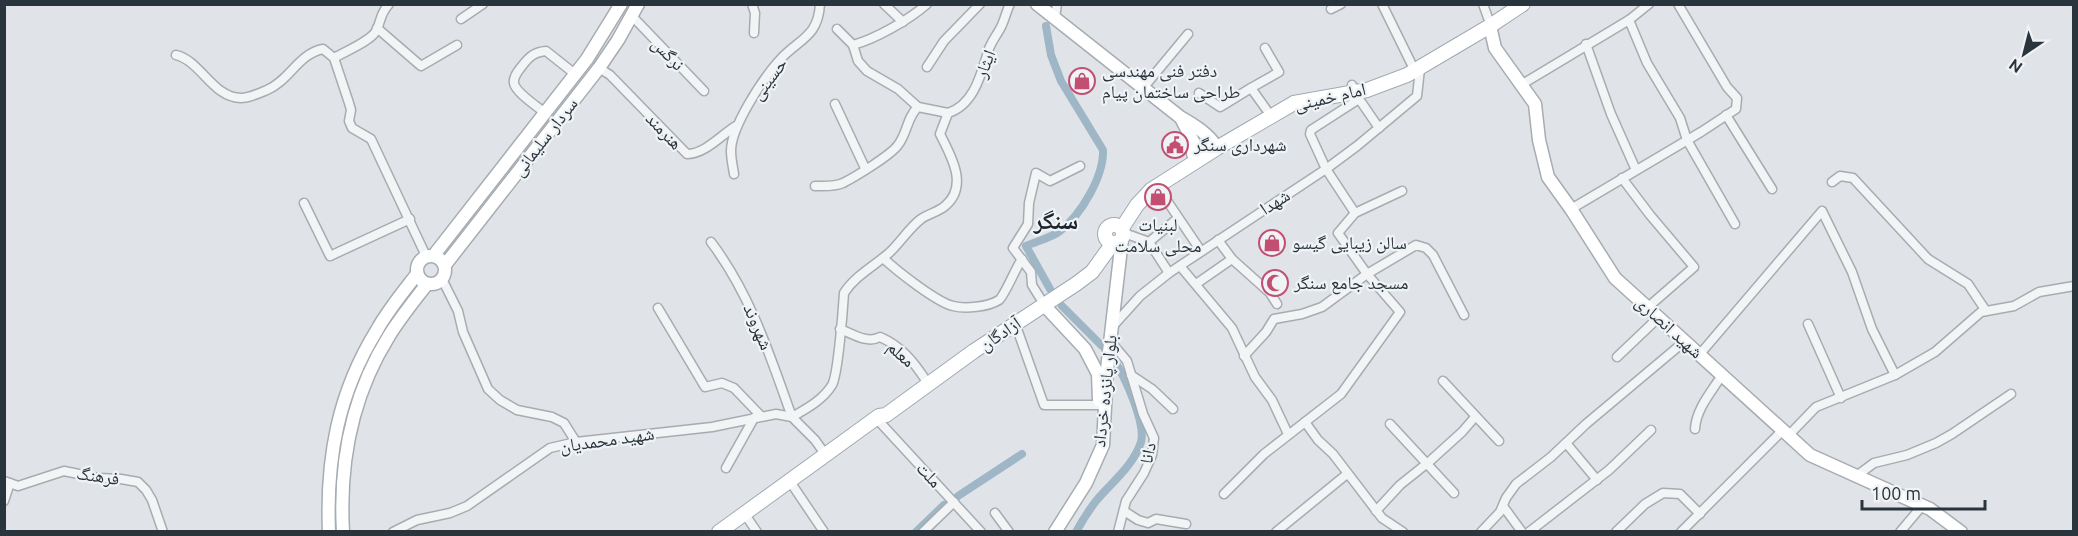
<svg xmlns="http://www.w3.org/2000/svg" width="2078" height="536" font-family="Ubuntu,'Noto Naskh Arabic',sans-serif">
<rect width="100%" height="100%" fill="#e0e4e8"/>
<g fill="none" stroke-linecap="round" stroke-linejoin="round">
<g stroke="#9eb6c5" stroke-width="8">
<path d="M1046,26l5,29 10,26 42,69c1,26 -22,65 -43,81 -9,7 -23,10 -34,15l24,43"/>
<polyline points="1062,306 1102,346"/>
<polyline points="958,496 1022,454"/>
<polyline points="916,532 944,505"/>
<path d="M1076,532c6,-11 13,-22 20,-31 15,-18 38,-36 45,-59 5,-19 -16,-65 -27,-82"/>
</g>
<defs>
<g id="street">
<polyline points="752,4 755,13 754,33"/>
<polyline points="884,4 903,22"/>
<polyline points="1382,4 1411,63"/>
<polyline points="1483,4 1488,18"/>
<polyline points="1331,9 1341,4"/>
<polyline points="632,16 704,91"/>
<polyline points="1055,18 1057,4"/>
<polyline points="461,19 483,4"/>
<polyline points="1629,20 1647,63 1680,118 1687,140 1735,224"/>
<polyline points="377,28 421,66 457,45"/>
<polyline points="837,29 853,45 858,61 867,71 898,89 918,107"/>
<polyline points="1586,44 1611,114 1636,170"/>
<path d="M853,45c22,-6 56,-25 74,-41"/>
<path d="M176,55c25,6 37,43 65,43 8,0 19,-5 26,-8 23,-10 31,-36 56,-41l11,9 15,45 2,7 -2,11 3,7 19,11 55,117"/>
<path d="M334,58c10,-6 37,-17 42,-27 6,-11 3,-16 13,-27"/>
<polyline points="927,67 944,41 980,4"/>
<path d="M599,68l11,7 77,79c18,0 34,-19 49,-28"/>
<polyline points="1352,85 1355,93 1379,128"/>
<polyline points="1521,85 1629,20 1649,4"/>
<polyline points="1144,87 1188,34"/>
<polyline points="1251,88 1279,72 1265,48"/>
<polyline points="1199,93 1220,107 1251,88 1266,109"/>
<polyline points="835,104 865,168"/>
<path d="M545,113c-7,-6 -30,-21 -31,-30 -1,-6 4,-12 8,-17 7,-9 12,-14 24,-15l29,23"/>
<path d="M948,113c26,-8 33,-39 40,-61 2,-9 9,-17 13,-25 4,-8 5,-15 9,-23"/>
<polyline points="1726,115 1772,189"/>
<path d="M734,174c-1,-7 -3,-15 -3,-23 0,-24 31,-71 47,-89 19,-23 40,-23 42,-58"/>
<polyline points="1622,178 1650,215 1694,267 1647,308"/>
<polyline points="1832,182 1840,176 1853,178 1928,259 1968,284 1986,311"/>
<path d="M815,186c9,0 19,1 28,-3 12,-6 48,-28 55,-38 9,-11 9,-28 20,-38l30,6"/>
<polyline points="1157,186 1201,251"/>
<polyline points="304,203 330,256 410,219"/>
<polyline points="1571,209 1701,132 1736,109 1737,98 1727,87 1678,4"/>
<polyline points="1355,213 1326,169 1310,134 1311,130 1359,99"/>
<polyline points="1124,233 1149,242 1178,218"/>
<polyline points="1218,240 1232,259 1270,293 1277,304"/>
<path d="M711,242c40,53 59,114 81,175 14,-8 31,-17 40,-32 6,-10 11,-76 12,-92 11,-17 30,-27 45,-40 11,-10 20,-25 32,-34 7,-5 17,-7 24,-13 24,-20 6,-50 -5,-72l8,-21"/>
<polyline points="1149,242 1169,273"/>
<path d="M883,258c13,12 53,44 70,48 12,3 35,1 46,-6 6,-5 17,-33 23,-41"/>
<polyline points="1180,266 1232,328 1255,377 1272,400 1288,434"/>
<polyline points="442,279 458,311 463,332 488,389 500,400 517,410 552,417 564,423 576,442"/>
<polyline points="1196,284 1232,259"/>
<polyline points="1042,301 1032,285 1031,272 1013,248 1028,224 1029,203 1036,173 1050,181 1080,166"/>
<polyline points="658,308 705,387 722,383 734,388 761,416"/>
<polyline points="1015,323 1044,405 1099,405"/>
<polyline points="1808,324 1841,398"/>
<polyline points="1113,326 1140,296 1169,273 1326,169 1357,146 1417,96 1420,69"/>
<path d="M840,329c13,5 27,15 40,8 21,9 33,24 45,42"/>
<polyline points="1111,342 1127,361 1143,414 1154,438 1152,455 1144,473 1126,501 1118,532"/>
<polyline points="1700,354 1822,211 1852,272 1872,329 1895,375"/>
<polyline points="1244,356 1266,332 1274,319 1302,314 1322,307 1367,274 1416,245 1426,248 1433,255 1464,315"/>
<polyline points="1617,357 1658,318"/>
<polyline points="1131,375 1152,389 1173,409"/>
<polyline points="1443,381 1499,441"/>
<polyline points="876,418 981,532"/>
<polyline points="1305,422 1318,440 1333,454 1382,518 1403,532"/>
<polyline points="1390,424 1454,493"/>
<path d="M1695,429c1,-20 17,-38 27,-54"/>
<polyline points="1789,435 1816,407 1895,375 1935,352 1981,312 2014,306 2039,292 2074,286"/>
<polyline points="1566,443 1597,480"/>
<polyline points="726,468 754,418"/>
<polyline points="1855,477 1874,463 1907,455 1936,443 1952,434 2011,394"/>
<polyline points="789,480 824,532"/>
<polyline points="4,481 18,486 64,471 98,478 121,479 138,482 146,490 152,500 163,532"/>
<polyline points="1224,494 1264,454 1341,394 1400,312 1367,274 1338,233 1355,213 1402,191"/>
<polyline points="4,501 10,483"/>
<polyline points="1503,506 1522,532"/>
<polyline points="1124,511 1138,520 1148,523 1156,519 1186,524"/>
<polyline points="1376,511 1400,485 1430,461 1462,432 1475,417"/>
<polyline points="744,513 757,532"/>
<polyline points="995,513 1009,532"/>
<polyline points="393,532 417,520 450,513 467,506 550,448 576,442 712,427 776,414 792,417 815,440 825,454"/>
<polyline points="923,532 954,502"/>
<polyline points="1276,532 1347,474"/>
<polyline points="1481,532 1500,512 1506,498 1516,484 1551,457 1586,424 1685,341"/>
<polyline points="1529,532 1609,470 1651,430"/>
<polyline points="1616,532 1645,504 1663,493 1680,494 1700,514"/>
<polyline points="1681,532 1783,430"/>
<polyline points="1900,532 1922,506"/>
</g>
<g id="secondary">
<path d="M1037,4l143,113c14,8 29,17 37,31"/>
<polyline points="1490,26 1495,48 1535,104 1539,140 1548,177 1571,209 1615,278 1810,455 1930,509 1961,532"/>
<polyline points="1181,118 1194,143 1193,154"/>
<polyline points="434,255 587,59 621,4"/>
<circle cx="431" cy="270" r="14"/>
<polyline points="445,265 599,68 618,40 638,4"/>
<polyline points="1044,305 1085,349 1098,374 1099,400"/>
<path d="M329,532c-3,-74 9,-139 48,-202 11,-20 26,-38 40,-56"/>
<path d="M343,532c-4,-69 9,-137 46,-196 11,-18 25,-35 38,-52"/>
<polyline points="1055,532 1086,483 1103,445 1107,369 1122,239"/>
</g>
<g id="primary">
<circle cx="1114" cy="234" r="9"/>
<polyline points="1122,228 1137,205 1151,190 1217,148 1294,103 1367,90 1407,75 1490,26 1523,4"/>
<polyline points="719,532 879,416 886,415 974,351 1076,284 1092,272 1113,243"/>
</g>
</defs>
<use href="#street" stroke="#a6acb1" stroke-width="11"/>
<use href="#secondary" stroke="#a6acb1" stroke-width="15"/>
<use href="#primary" stroke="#a0aab2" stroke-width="16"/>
<use href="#street" stroke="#f2f4f6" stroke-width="8"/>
<use href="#secondary" stroke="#fff" stroke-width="12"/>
<use href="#primary" stroke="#fff" stroke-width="14"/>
</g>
<defs>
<symbol id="shop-ring" viewBox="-11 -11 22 22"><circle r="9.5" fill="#eff3f5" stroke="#c24f72" stroke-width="1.5"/><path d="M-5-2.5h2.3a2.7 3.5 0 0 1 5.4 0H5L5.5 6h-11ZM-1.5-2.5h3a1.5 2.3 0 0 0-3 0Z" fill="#c24f72"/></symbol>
<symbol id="civic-ring" viewBox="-11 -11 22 22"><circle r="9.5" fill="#eff3f5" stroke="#c24f72" stroke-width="1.5"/><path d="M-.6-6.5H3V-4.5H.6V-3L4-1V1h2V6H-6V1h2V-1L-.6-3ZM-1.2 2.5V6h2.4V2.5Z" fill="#c24f72"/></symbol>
<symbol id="mosque-ring" viewBox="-11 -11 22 22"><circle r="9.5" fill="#eff3f5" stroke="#c24f72" stroke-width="1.5"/><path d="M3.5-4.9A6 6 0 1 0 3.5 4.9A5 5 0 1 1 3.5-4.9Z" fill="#c24f72"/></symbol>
</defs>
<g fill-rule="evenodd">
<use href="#shop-ring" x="1067" y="66" width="30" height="30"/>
<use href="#civic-ring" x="1160" y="130" width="30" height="30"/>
<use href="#shop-ring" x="1143" y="182" width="30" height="30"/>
<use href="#shop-ring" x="1257" y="228" width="30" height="30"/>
<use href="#mosque-ring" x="1260" y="268" width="30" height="30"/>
</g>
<g text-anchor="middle" stroke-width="4.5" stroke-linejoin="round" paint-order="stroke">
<g font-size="18" fill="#2a343d" stroke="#eff3f5">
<text transform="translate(668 54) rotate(46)" y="6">نرگس</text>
<text transform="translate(985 64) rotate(-69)" y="6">ایثار</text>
<text transform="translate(769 79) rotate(-53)" y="6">حسینی</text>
<text transform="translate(1330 97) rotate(-13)" y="6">امام خمینی</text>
<text transform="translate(664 131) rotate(46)" y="6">هنرمند</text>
<text transform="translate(545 137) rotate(-52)" y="6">سردار سلیمانی</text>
<text transform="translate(1275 202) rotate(-33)" y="6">شهدا</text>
<text transform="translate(758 327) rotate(67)" y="6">شهروند</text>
<text transform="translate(1669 327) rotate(42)" y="6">شهید انصاری</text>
<text transform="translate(1000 334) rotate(-34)" y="6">آزادگان</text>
<text transform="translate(901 354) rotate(42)" y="6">معلم</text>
<text transform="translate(1105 391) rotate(-84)" y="6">بلوار پانزده خرداد</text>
<text transform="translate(607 440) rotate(-8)" y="6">شهید محمدیان</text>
<text transform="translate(1148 453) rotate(-78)" y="6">دانا</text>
<text transform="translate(929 475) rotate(47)" y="6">ملت</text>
<text transform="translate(98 476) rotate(8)" y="6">فرهنگ</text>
</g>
<g font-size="18" fill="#2a343d" stroke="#eff3f5" text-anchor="start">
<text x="1102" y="77">دفتر فنی مهندسی<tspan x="1102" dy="21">طراحی ساختمان پیام</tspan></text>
<text x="1194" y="151">شهرداری سنگر</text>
<text x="1158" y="231" text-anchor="middle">لبنیات<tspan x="1158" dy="21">محلی سلامت</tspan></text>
<text x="1292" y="249">سالن زیبایی گیسو</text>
<text x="1294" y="289">مسجد جامع سنگر</text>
</g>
<g font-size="24" font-weight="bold" fill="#1c252e" stroke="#eff3f5">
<text x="1056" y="229">سنگر</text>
</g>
</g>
<rect width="2078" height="536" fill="none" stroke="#2a343d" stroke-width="12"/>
<g transform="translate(2024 54) rotate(215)" stroke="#eff3f5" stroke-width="4.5" paint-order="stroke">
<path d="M0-4.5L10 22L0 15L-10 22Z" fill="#2a343d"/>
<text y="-9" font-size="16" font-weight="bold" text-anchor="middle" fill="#2a343d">N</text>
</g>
<path d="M1862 500v9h123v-9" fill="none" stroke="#2a343d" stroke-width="3"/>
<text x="1871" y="500" font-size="18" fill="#2a343d" stroke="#eff3f5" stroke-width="4.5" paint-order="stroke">100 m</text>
</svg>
